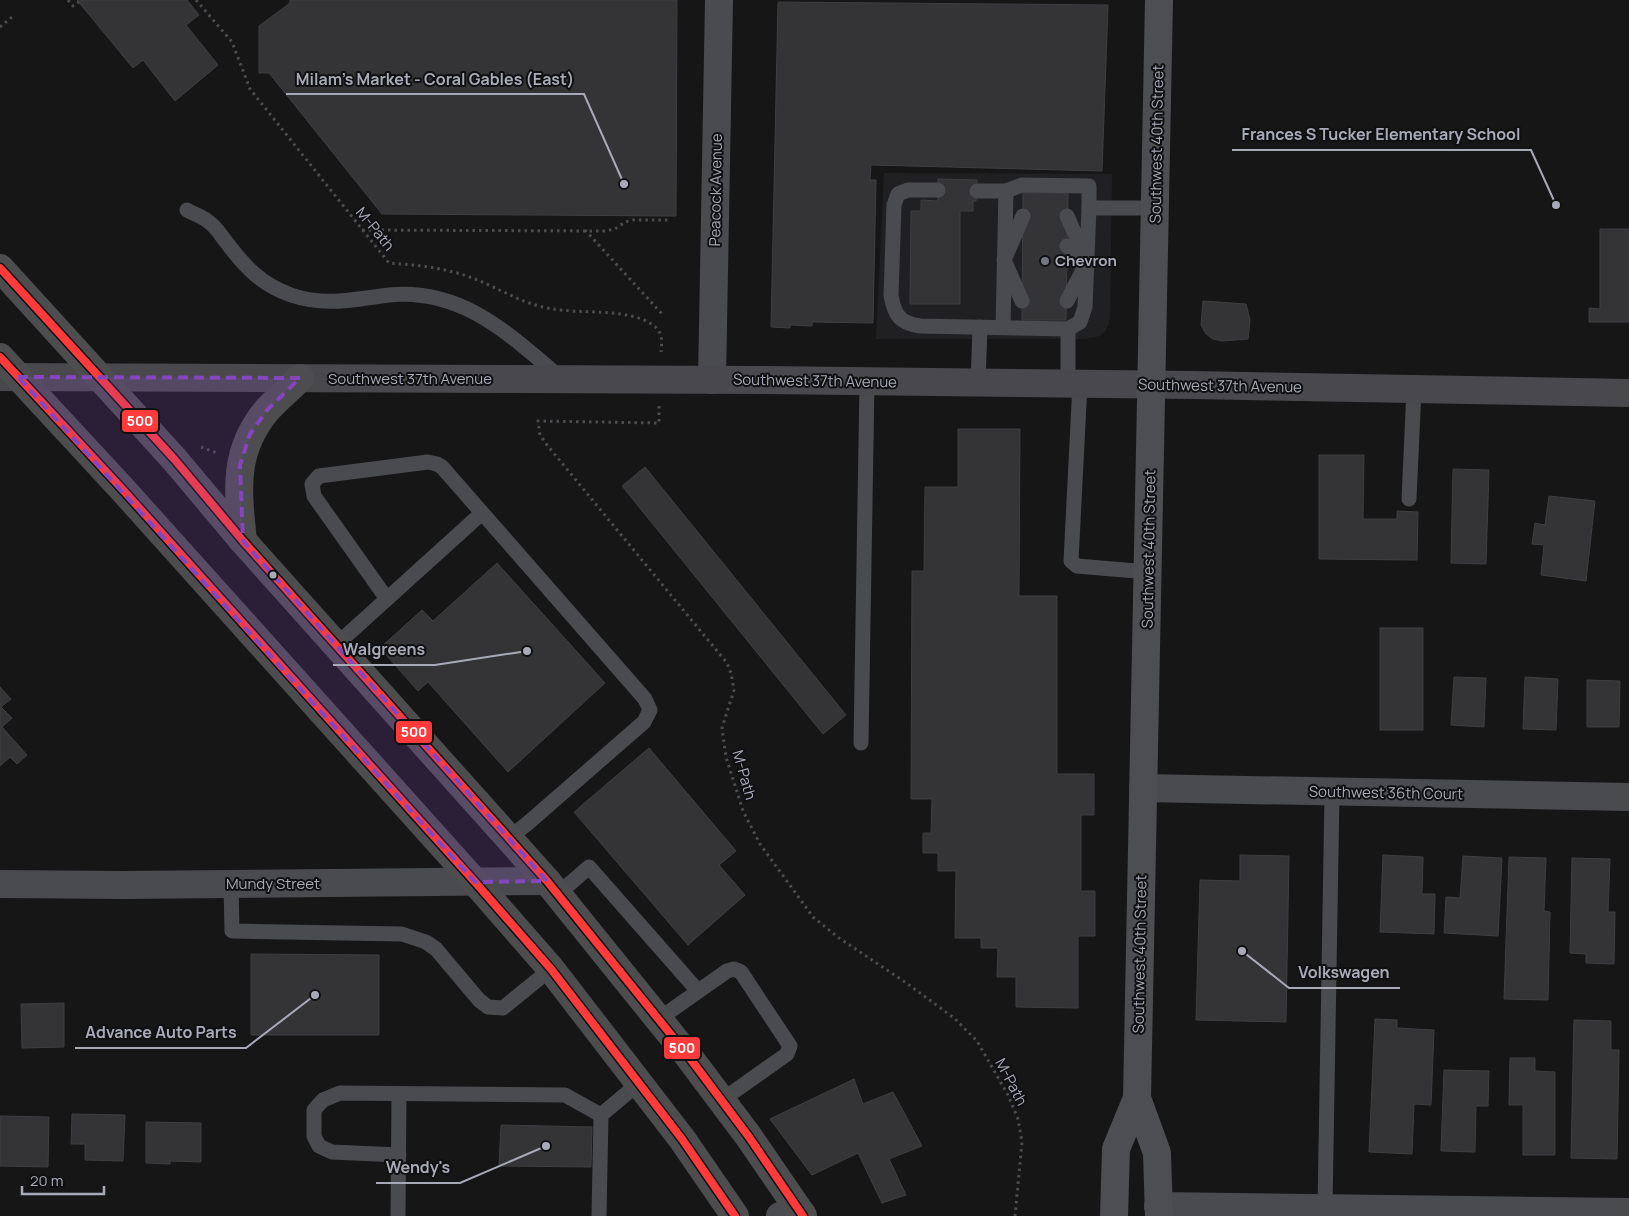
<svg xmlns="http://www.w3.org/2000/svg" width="1629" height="1216" font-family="Manrope,sans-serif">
<rect width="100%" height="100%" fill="#161616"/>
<polygon fill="#202022" points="884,173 1112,174 1110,315 1109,324 1105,331 1100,336 1085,339 876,339"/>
<g fill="#343436" stroke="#3f3f42">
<polygon points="77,0 187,0 199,15 186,25 218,65 175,101 143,60 133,68"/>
<polygon points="290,0 677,0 676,216 382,214 269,73 259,73 259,26 290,3"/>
<polygon points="778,2 1108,5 1102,171 871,165 870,180 876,180 873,323 812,322 812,326 790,325 790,328 771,327"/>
<polygon points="938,179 977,180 976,201 973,201 973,211 960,211 960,304 910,304 911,211 921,211 921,200 938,201"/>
<polygon points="1023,193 1068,193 1066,320 1022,320"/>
<polygon points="1600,229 1629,229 1629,322 1589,322 1589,308 1600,309"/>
<polygon points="1203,301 1246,304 1250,320 1248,339 1222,341 1213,339 1206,334 1201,325"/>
<polygon points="958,429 1020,429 1019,596 1057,596 1057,774 1094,774 1094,815 1081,815 1081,891 1095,891 1095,936 1078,936 1078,1008 1016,1007 1016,977 997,977 998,948 981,948 981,938 955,938 956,871 938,871 938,853 923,853 923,833 931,833 932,799 911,799 912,571 924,571 925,487 958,487"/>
<polygon points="1319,455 1364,455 1363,519 1397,519 1397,511 1418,512 1417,560 1319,559"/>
<polygon points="645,467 846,715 823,734 622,486"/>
<polygon points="1453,469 1489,470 1486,564 1451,563"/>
<polygon points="1549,496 1595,501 1586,581 1541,575 1544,545 1532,544 1535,523 1545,525"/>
<polygon points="497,563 605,683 508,772 428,682 418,691 380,648 422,610 433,621"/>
<rect x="1380" y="628" width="43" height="102"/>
<polygon points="1454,677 1486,678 1484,727 1451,725"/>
<polygon points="1525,677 1558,679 1556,730 1523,729"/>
<polygon points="1587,680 1620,681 1619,727 1587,727"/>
<polygon points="0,687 11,699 1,707 12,718 2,727 27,755 17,764 10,757 0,766"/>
<polygon points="649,748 736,851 719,865 745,895 688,945 574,812"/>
<polygon points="1240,855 1289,856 1286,1022 1196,1020 1200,880 1240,881"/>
<polygon points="1383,855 1423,857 1422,894 1435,894 1434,934 1380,932"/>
<polygon points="1463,856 1502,858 1498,936 1444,933 1446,897 1460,898"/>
<polygon points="1509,857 1546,858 1544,911 1550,912 1548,1000 1504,999"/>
<polygon points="1572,858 1610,859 1608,912 1615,912 1614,964 1586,963 1586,954 1570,953"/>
<polygon points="251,954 379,955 379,1035 251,1035"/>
<polygon points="64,1003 64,1047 22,1048 21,1004"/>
<polygon points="1375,1019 1397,1020 1397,1028 1434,1030 1431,1105 1414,1104 1412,1154 1369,1152"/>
<polygon points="1574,1020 1611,1021 1611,1050 1619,1050 1617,1159 1571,1158"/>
<polygon points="1510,1058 1535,1058 1535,1071 1555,1072 1555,1155 1523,1155 1523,1105 1509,1105"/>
<polygon points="1444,1070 1489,1071 1488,1106 1476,1106 1475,1152 1441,1151"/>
<polygon points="854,1079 863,1104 893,1092 922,1146 889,1159 906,1195 882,1203 858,1153 812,1175 770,1119"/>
<polygon points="72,1114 125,1115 123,1161 85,1160 85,1144 71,1144"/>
<polygon points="0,1116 49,1117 48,1167 0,1166"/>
<polygon points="146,1122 201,1123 201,1162 170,1161 170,1164 146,1163"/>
<polygon points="501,1125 592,1127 591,1167 499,1166"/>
</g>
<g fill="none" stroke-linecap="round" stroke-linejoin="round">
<g stroke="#4c4d51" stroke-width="3" stroke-dasharray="2.5 4" stroke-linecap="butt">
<polyline points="68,0 73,6 79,2"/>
<path d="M196,0l36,42 18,47 139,174c29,2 58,5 86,16 26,10 49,26 78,30 28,5 77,-1 100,16 10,7 9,16 8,27"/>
<polyline points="0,27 12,17"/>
<polyline points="362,230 604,231 615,229 625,222 633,220 669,220"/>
<polyline points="585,230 662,314"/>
<polyline points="659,406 659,423 538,421 540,435 547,445 727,663 731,673 734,690 722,728 726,757 743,811 760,844 813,917 839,938 905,982 954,1018 977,1041 1008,1095 1018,1119 1022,1142 1015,1216"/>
<polyline points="201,447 217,453"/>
</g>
<g stroke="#4a4b4f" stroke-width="15">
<path d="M938,190h-30l-10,4 -4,11 -3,91c4,20 9,27 29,30l148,3 12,-7 5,-15 4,-99h67"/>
<polyline points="977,191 1006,191 1022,185 1089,186 1089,208"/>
<path d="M187,210c7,4 17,7 23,13 7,5 12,14 17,20 18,24 35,42 64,52 35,12 64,4 98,0 74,-7 121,40 173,84"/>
<polyline points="1067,216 1085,256"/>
<polyline points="1067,246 1086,260"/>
<polyline points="1022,301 1004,260 1023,216"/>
<polyline points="1067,301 1085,266"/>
<polyline points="1003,327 1006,191"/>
<polyline points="978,383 980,327"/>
<polyline points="1068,384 1068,329"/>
<polyline points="1080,384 1071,561 1077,566 1148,572"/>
<polyline points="1409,499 1414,389"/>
<polyline points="387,599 314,496 312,484 319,476 428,462 437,464 442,467 645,699 650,710 644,722 528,823 509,838"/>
<polyline points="336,645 482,513"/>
<polyline points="861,743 867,382"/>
<polyline points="231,884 232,931 402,934 426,942 436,949 479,1000 488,1007 503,1008 551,969"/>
<polyline points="558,894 589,867 698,991"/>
<polyline points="659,1019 727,971 734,969 741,972 790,1046 787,1054 722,1100"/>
<polyline points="399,1155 332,1152 319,1146 314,1136 314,1110 323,1100 340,1093 565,1095 601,1115"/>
<polyline points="1325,1208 1332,793"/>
<polyline points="398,1216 399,1094"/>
<polyline points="599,1216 601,1115 639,1083"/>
</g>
<g stroke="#4a4b4f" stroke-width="28">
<polyline points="712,380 719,0"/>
<polyline points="1143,788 1629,797"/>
<polyline points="0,884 123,885 547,881"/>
<polyline points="1158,1206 1629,1212"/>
<polyline points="780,1216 802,1214"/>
</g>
<polyline stroke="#49494d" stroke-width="28" points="0,377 766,380 1193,385 1629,393"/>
<g stroke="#4d4e51" stroke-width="28">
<polyline points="1114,1216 1116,1149 1137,1098"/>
<polyline points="1159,1216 1157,1153 1137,1098 1159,0"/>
</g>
<g stroke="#4d4d50" stroke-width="28">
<polyline points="0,268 175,460 243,541 547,881 689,1057 749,1137 803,1216"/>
<polyline points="0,357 124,491 475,882 551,969 682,1139 735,1216"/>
<path d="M243,541c-5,-49 -11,-89 24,-131 10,-11 22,-21 33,-32"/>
</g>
<defs>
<g id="bus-1">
<polyline points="0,268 175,460 243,541 547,881 689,1057 749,1137 803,1216"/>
<polyline points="0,357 124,491 475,882 551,969 682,1139 735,1216"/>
</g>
</defs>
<use href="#bus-1" stroke="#101012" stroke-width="11"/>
<use href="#bus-1" stroke="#ff3a3a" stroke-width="8"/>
</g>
<path fill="#8445bd" fill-opacity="0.2" stroke="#8445bd" stroke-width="4" stroke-dasharray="10 6" stroke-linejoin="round" d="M18,377l282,1 -33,32 -17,24 -10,31 3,76 304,340 -72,1z"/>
<circle fill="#75777f" stroke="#101012" stroke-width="2" cx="1045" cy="261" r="5"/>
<circle fill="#a8abb7" stroke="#101012" stroke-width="2" cx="273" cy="575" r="4.5"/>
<g text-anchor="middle" stroke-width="4" stroke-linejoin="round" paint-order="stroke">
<g font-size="15" fill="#a8abb7" stroke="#101012">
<text transform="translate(1157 144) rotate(-89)" y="5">Southwest 40th Street</text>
<text transform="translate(716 190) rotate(-89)" y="5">Peacock Avenue</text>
<text transform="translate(375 229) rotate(51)" y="5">M-Path</text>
<text x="410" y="384">Southwest 37th Avenue</text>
<text transform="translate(815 381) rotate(1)" y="5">Southwest 37th Avenue</text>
<text transform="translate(1220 386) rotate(1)" y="5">Southwest 37th Avenue</text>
<text transform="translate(1149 549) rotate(-89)" y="5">Southwest 40th Street</text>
<text transform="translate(744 775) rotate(74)" y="5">M-Path</text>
<text transform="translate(1386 793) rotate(1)" y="5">Southwest 36th Court</text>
<text x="273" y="889">Mundy Street</text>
<text transform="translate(1140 954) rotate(-89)" y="5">Southwest 40th Street</text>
<text transform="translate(1011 1082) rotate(62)" y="5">M-Path</text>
</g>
<g font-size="15" font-weight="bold" fill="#a8abb7" stroke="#101012" text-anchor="start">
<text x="1055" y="266">Chevron</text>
</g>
</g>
<path fill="none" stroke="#a8abb7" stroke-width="2" d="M624 184L584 94H286M1556 205L1531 150H1232M527 651L435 665H333M1242 951L1289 988H1400M315 995L246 1048H75M546 1146L460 1183H376"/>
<g fill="#a8abb7" stroke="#101012" stroke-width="2">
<circle cx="624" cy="184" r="5"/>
<circle cx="1556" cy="205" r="5"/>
<circle cx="527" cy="651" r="5"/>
<circle cx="1242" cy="951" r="5"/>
<circle cx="315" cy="995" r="5"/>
<circle cx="546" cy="1146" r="5"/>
</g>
<g font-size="16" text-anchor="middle" font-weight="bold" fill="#a8abb7" stroke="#101012" stroke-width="4" stroke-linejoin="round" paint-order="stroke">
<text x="435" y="85">Milam's Market - Coral Gables (East)</text>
<text x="1381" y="140">Frances S Tucker Elementary School</text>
<text x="384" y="655">Walgreens</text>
<text x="1344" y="978">Volkswagen</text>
<text x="161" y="1038">Advance Auto Parts</text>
<text x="418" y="1173">Wendy's</text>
</g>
<g stroke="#101012" stroke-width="2">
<rect x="121" y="409" width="38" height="24" rx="5" fill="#ff3a3a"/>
<rect x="395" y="720" width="38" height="24" rx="5" fill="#ff3a3a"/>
<rect x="663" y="1036" width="38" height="24" rx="5" fill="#ff3a3a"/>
</g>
<g font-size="14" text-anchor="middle" font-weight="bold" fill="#fff">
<text x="140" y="426">500</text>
<text x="414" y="737">500</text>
<text x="682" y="1053">500</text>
</g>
<path d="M22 1186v8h82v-8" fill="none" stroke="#a8abb7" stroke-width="2.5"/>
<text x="30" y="1186" font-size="15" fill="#a8abb7" stroke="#101012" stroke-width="4" paint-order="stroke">20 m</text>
</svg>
